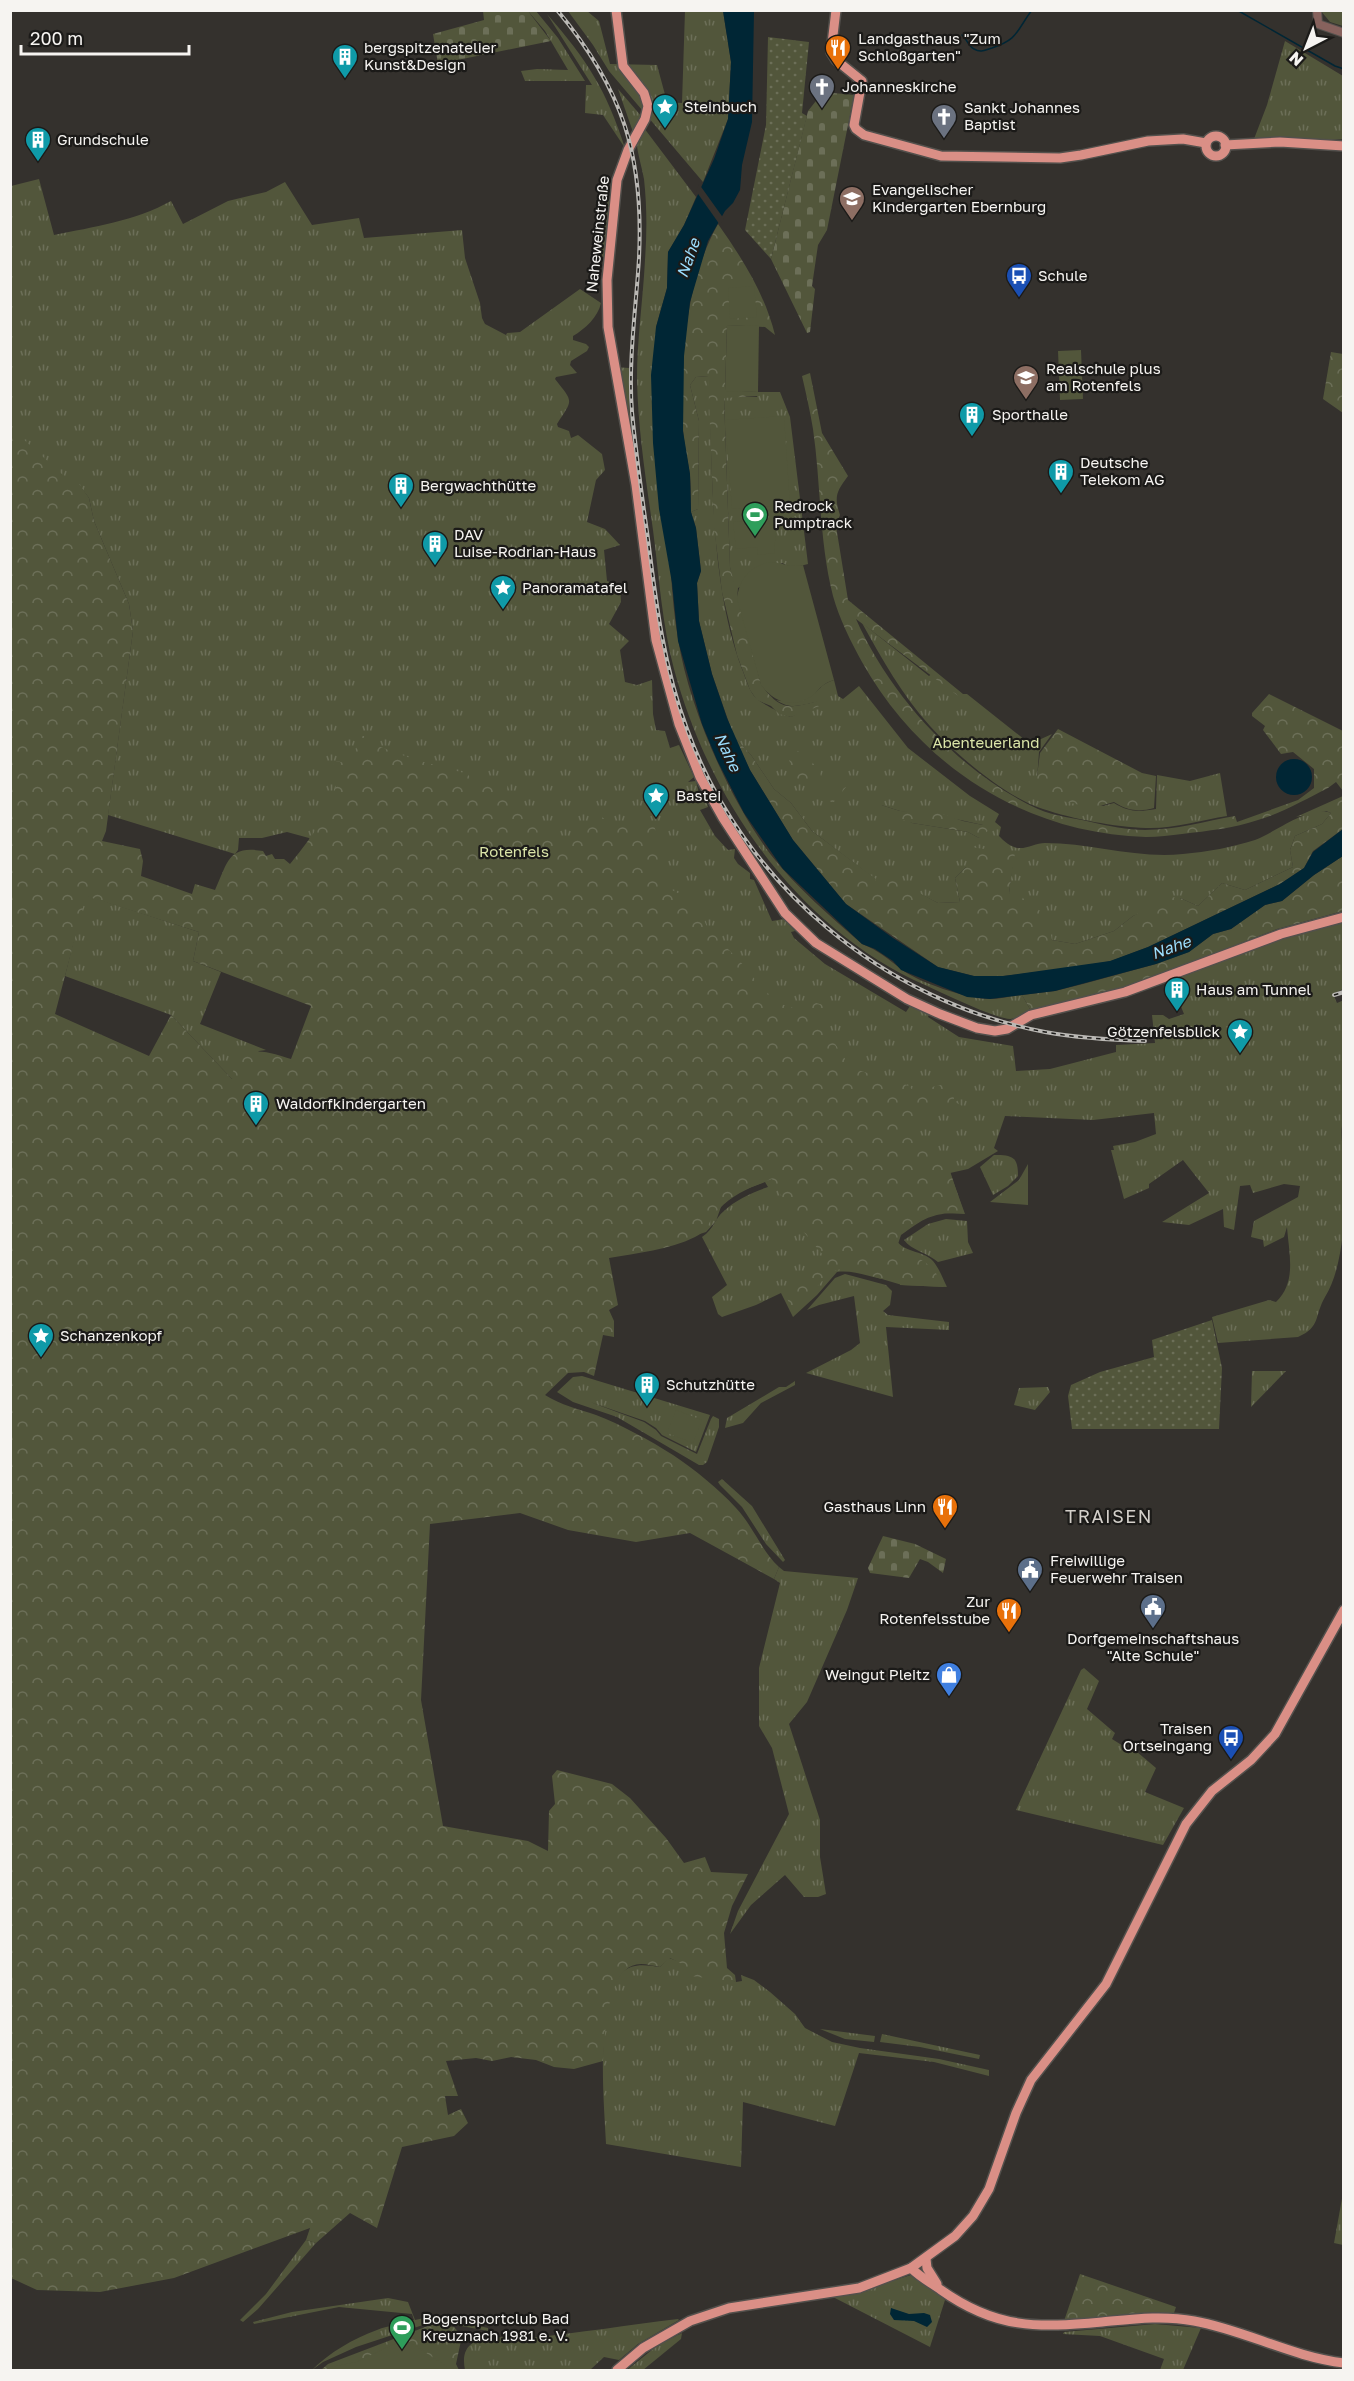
<svg xmlns="http://www.w3.org/2000/svg" width="1354" height="2381" font-family="'Golos Text',sans-serif">
<defs>
<pattern id="grass-tufts" width="24" height="20" patternUnits="userSpaceOnUse" patternTransform="scale(1.5)"><rect width="24" height="20" fill="#52563b"/><path d="M3 7l-1-3M5 7V3M7 7l1-3M15 17l-1-3M17 17v-4M19 17l1-3" fill="none" stroke="#6c6f58"/></pattern>
<pattern id="forest-crowns" width="20" height="18" patternUnits="userSpaceOnUse" patternTransform="scale(1.5)"><rect width="20" height="18" fill="#52563b"/><path d="M2 6a3 3 0 1 1 6 0M12 15a3 3 0 1 1 6 0" fill="none" stroke="#6c6f58"/></pattern>
<pattern id="cemetery-stones" width="16" height="16" patternUnits="userSpaceOnUse" patternTransform="scale(1.5)"><rect width="16" height="16" fill="#52563b"/><path d="M2 7V4a2 2 0 0 1 4 0v3zM10 15v-3a2 2 0 0 1 4 0v3z" fill="#6c6f58"/></pattern>
<pattern id="garden-dots" width="8" height="8" patternUnits="userSpaceOnUse" patternTransform="scale(1.5)"><rect width="8" height="8" fill="#52563b"/><path d="M2 2h.1M6 6h.1" fill="none" stroke="#6c6f58" stroke-width="1.8" stroke-linecap="round"/></pattern>
</defs>
<rect width="100%" height="100%" fill="#34312d"/>
<g fill="url(#grass-tufts)" fill-rule="evenodd">
<polygon points="528,11 536,11 558,38 585,81 525,81 521,71 537,69 568,70 545,31"/>
<polygon points="568,11 587,11 599,21 610,64 657,65 667,102 682,103 685,11 723,11 731,62 728,119 703,182 609,71 593,45"/>
<polygon points="1321,11 1343,11 1343,26 1330,22"/>
<path d="M547,14c40,46 59,75 78,134l-22,-33 -18,-2 1,-28h6z"/>
<polygon points="1285,41 1343,76 1343,139 1316,141 1254,139 1267,105"/>
<polygon points="618,89 642,117 633,132"/>
<path d="M644,128l52,69 -12,28 -16,27 -1,36 -11,39c4,62 8,124 12,186 2,42 3,84 10,126 11,69 51,160 93,216 26,33 59,61 91,89 16,6 26,15 39,25 16,13 67,30 88,30 11,0 22,-3 33,-4l9,16c-6,2 -15,8 -21,8 -16,-1 -68,-26 -85,-34 -127,-56 -216,-185 -251,-316 -12,-45 -15,-93 -21,-139 -7,-50 -15,-100 -16,-151 0,-40 6,-79 8,-119 2,-27 2,-54 -1,-81 -1,-8 -8,-31 -7,-37 0,-4 5,-10 7,-14z"/>
<path d="M39,179l15,56c39,-8 81,-14 117,-34l12,23 45,-23 38,-9 19,-10 27,43 47,-7 5,20 98,-8 3,28 15,45 2,15 3,6 21,11 1,-2 13,-1 60,-43 21,14c-3,14 -16,26 -28,33v4l13,4 3,3 -2,4 -16,10 -1,4 7,8 -21,4 -1,2c19,24 18,20 2,45l1,3 11,4 2,7 7,-3 24,19 3,16 -9,10 -9,42 18,7 15,16 -16,5 3,31 13,4 1,17 -12,22 20,17 -9,9 5,32 12,3 15,-5 1,34 3,16 9,1 5,17 9,-3 15,32 -6,5 8,-1 5,21 6,1 1,4 -8,3 15,26 13,14 7,-1 -1,9 4,6 12,9v6l4,1 18,41 12,-2 11,12 -4,1 3,6 31,26 81,48 4,-6 19,8 -1,3 31,20 54,9 3,25 34,-2 66,-17v-7l39,-2 -3,-28h11l6,4 15,-5 -14,-35 114,-43 59,-15v68l-10,5 4,9 7,-3v116c-4,13 -2,24 -1,37 4,41 3,111 -18,144 -11,19 -4,30 -27,40l-80,6 -6,-26 57,-17 7,2c21,-20 13,-48 11,-75l-3,10 -20,10 -1,-7 -12,-3 3,-16 44,-24 2,-11 -16,-2 -31,9 -3,-8 -10,1 -6,44 -10,-3 -1,-18 -34,16 -27,-3 47,-29 -26,-33 -34,24v4l-25,11 -13,-49h3l-1,-4 22,-4 21,-8 -2,-21 -61,7 -88,-4 -11,32 4,3 -30,18 -18,4 15,41 -22,-1 -17,4 -31,21c7,15 28,12 38,23 6,7 10,18 14,26l-47,-2v-6c-22,4 -41,-10 -63,-7l-20,23 -24,22 -12,-24 -25,12 -34,12 -4,-3 -6,-17 15,-12 -25,-48c13,-9 12,-18 22,-26 11,-11 29,-19 44,-24l-3,-5 -32,12 -11,10 -6,17 -10,11 -59,19 -338,-413 -22,-6 -25,6h-23l-1,12 -3,4 -127,-39 25,-184 -4,-27 -35,-83 -5,-23 -10,-13 -68,21v-320z"/>
<polygon points="612,198 607,257 597,257 602,201"/>
<polygon points="615,367 629,368 629,406 634,453"/>
<path d="M709,376c4,94 0,205 33,293 4,10 7,22 14,29 3,4 29,18 35,19l30,-16c-18,3 -29,10 -45,-1 11,3 27,0 38,-7 9,-5 5,-8 20,-13l4,16 5,3 16,-13 49,62 62,48 29,18 -4,8 6,5 -2,9c4,4 9,9 15,11 10,4 21,-4 31,-4 46,0 92,16 138,11 24,-2 50,-7 72,-14 20,-7 55,-36 76,-27l-9,11 -27,12 -5,14 3,17 -48,23 -23,-7 -24,23 -18,-8 -47,18 -19,15 -39,13 -23,-4 -43,-47 5,-40 -48,14 -11,11 5,24 -22,1 -16,-8 -52,-5 5,-11 -63,-48 -21,-28 -17,-14 -23,-34 -17,-18 -22,-63 -13,-53 -2,-38 4,-12 -5,-43 -5,-16 7,-3 1,-88 -9,-36 6,-8zM881,805l19,6 51,7 32,7 -4,13 -11,-6 -56,-9z"/>
<polygon points="758,392 780,392 790,417 808,564 792,568 782,563 738,588 737,599 730,567 724,397 757,397"/>
<path d="M862,623l67,53 4,-3 89,71 3,-3 5,3 22,-10 -13,18 -2,28 22,18 44,8 11,-3c14,9 25,9 42,6l1,-34 33,6 30,-8 7,43c-25,4 -55,13 -81,12 -31,-1 -73,-9 -103,-19 -36,-11 -88,-55 -113,-83 -28,-31 -48,-67 -68,-103z"/>
<polygon points="85,895 199,932 193,961 221,972 200,1024 266,1050 259,1051 232,1079 171,1015 65,976"/>
<path d="M994,1155c19,0 24,2 24,21l-10,10 -15,9 -13,-28z"/>
<polygon points="1028,1164 1028,1205 990,1202 1019,1180"/>
<path d="M946,1219l21,2 1,21 5,11 -35,9c-10,-9 -27,-12 -34,-22l24,-16z"/>
<polygon points="845,1274 886,1285 892,1291 890,1305 883,1311 888,1315 949,1322 949,1330 886,1327 893,1397 806,1373 851,1350 860,1343 854,1296 819,1305 807,1310 835,1278"/>
<polygon points="1252,1371 1286,1371 1251,1407"/>
<polygon points="582,1376 710,1415 696,1452 662,1435 656,1428 645,1421 590,1402 644,1422 656,1430 661,1436 697,1454 711,1419 713,1416 719,1419 719,1427 707,1462 703,1465 699,1465 617,1417 573,1402 557,1392 573,1377"/>
<polygon points="795,1381 795,1385 761,1403 743,1423 725,1428 727,1418 779,1387 786,1387"/>
<polygon points="1048,1387 1050,1392 1035,1410 1014,1405 1019,1388"/>
<polygon points="722,1479 752,1506 785,1560 783,1562 766,1544 742,1507 720,1485 718,1482"/>
<polygon points="779,1567 784,1571 858,1578 847,1610 807,1702 789,1724 820,1820 820,1857 826,1894 818,1897 804,1897 785,1875 751,1905 730,1934 738,1911 789,1814 772,1748 759,1726 759,1668 780,1583 774,1579"/>
<polygon points="1084,1668 1099,1681 1087,1709 1115,1733 1112,1739 1128,1749 1130,1746 1156,1768 1145,1792 1184,1808 1163,1845 1016,1810 1081,1670"/>
<path d="M669,1958l67,24 6,-1 -1,-6 13,5 16,12 25,22 10,14 27,14 28,6 79,11 50,11v6l-55,-14 -75,-9 -24,73 -92,-24 -2,65 -135,-23c-2,-42 -11,-137 15,-170 10,-12 26,-9 39,-7z"/>
<polygon points="820,2029 875,2036 874,2042 845,2039"/>
<polygon points="882,2034 980,2055 979,2059 920,2047 880,2042"/>
<polygon points="1343,2193 1343,2245 1334,2243"/>
<polygon points="306,2240 316,2243 258,2309 243,2322 240,2320 266,2294"/>
<polygon points="911,2275 923,2281 945,2300 930,2347 833,2297 866,2289"/>
<path d="M388,2298l20,4 7,18 19,-4 54,12v3l-53,-10 -79,26 -33,15 -11,8c18,-18 41,-31 65,-40 12,-5 25,-5 37,-10l-2,-6 -73,-7 -85,17 -1,-2 39,-10z"/>
<path d="M678,2319l1,1 -41,24 -19,16 -15,-3 -14,13h-125c-2,-11 -2,-21 9,-28 15,-8 39,-3 55,-4 50,-5 99,-13 149,-19z"/>
<polygon points="1155,2324 1201,2328 1183,2370 1160,2370 1164,2359 1100,2336 1063,2334 1064,2332"/>
<polygon points="682,2333 681,2339 643,2370 627,2370 658,2345"/>
</g>
<g fill="url(#forest-crowns)" fill-rule="evenodd">
<path d="M718,224c24,34 47,70 57,111l-10,-8 -38,-2 -2,65 33,2v4l-34,2 6,169 31,117c20,29 31,24 60,16l1,5 -31,12 -12,-3 -8,-8 -14,-6 -7,-10 -13,-35 -15,-63 -8,-65 -6,-151 -12,1 -6,8 9,36 -1,88 -7,3c0,-13 0,-25 -1,-37 -2,-15 -6,-30 -7,-46 -2,-69 1,-144 35,-205z"/>
<polygon points="1331,352 1343,354 1343,413 1323,399"/>
<path d="M810,373l12,60 26,43c-12,16 -14,21 -8,39l-4,11 12,74 115,94h4l58,46 -3,4 -166,-125c34,77 104,154 182,190 16,7 36,9 53,13 17,4 37,8 54,8 30,0 61,-9 90,-14l2,6 61,-22 16,-12v-19l-21,-17 -12,2 -18,-24 2,-4 -13,-10v-3l17,-19 74,37v60l-7,-9 -8,6c-22,11 -46,25 -70,32 -24,8 -50,11 -76,14 -11,1 -24,3 -36,3 -121,-4 -225,-70 -284,-175 -11,-20 -23,-44 -29,-66 -14,-55 -12,-112 -20,-167 -3,-18 -7,-36 -11,-53z"/>
<path d="M11,428l62,56h6l10,14 5,23 35,83 4,27 -27,200 -4,10 38,8 3,12 -2,15 51,18 3,-10 20,6c13,-28 13,-45 48,-39l3,5 6,-2 3,5h9l6,5c15,-18 40,-51 45,-73 2,-9 -2,-15 -3,-24l5,-6 11,3 14,-28h7l6,9 38,14 55,15 3,6c14,-2 26,6 37,1l-2,17 25,21 5,10 12,9 12,2 25,-7 10,-15 6,-2 11,10c9,-1 14,-7 24,-6 7,1 7,5 18,5l3,11 5,6 -4,28 12,19 27,14 10,24 42,44 11,16 21,17 15,5 20,-6 12,3 -2,13 6,20 19,29 56,17 10,7 11,-10 4,5 9,-2 12,-9 1,25 12,8h-35l-2,7 -10,3 -9,16 32,23 8,13 14,42c-30,-1 -39,4 -63,22l-3,9 35,24 11,19 -42,-2 -57,-17 -15,4 -37,42 -7,-19 37,-40 -26,-31 -25,-45c-19,7 -39,15 -53,30 -9,9 -11,22 -24,28 -26,13 -58,16 -86,21l9,47 -9,5 5,11v16l-11,-2 -9,41 -10,-4 -16,1 -23,22c16,10 33,14 51,20 24,9 55,26 77,40 22,15 45,33 63,53 17,18 25,42 43,59l-5,12 -84,-46 -54,9 -68,-12 -48,-17 -90,11 -9,176 22,126 85,15 20,10 1,-40 6,-7 -3,-28 5,-6 55,14 18,14 36,40 18,25 21,-6 6,15 37,2 -16,32 -8,27 3,35 8,7 1,7 -45,-6 -7,-11 -14,-7 -10,9c-6,-1 -13,-3 -19,-3 -35,0 -36,72 -38,97l-29,8 -20,-2 -18,-7 -25,-3 -19,4 -16,-3 -30,3 12,35h-13l3,19 13,-6 7,14 -14,13 -52,11 -25,81 -27,-15 -34,30 -10,-3 4,-12 -136,50 -74,14 -63,-2 -26,-12zM86,896l113,36 -6,29 118,45 -20,53c-16,-5 -46,-17 -56,6 -2,4 -2,10 -3,14l-61,-64 -22,41 -94,-42z"/>
<path d="M1058,729l84,44 14,3 -2,32c-15,4 -26,3 -40,-6l-21,6 -35,-8 -22,-16 4,-31z"/>
<polygon points="734,737 751,755 774,789 791,803 812,831 876,879 871,890 877,890 886,878 897,881 938,903 960,902 955,878 966,867 970,847 1015,853 1009,893 1020,896 1047,916 1052,940 1075,944 1114,931 1133,916 1170,897 1180,898 1198,906 1222,883 1245,890 1293,867 1290,850 1295,836 1322,824 1331,813 1326,811 1296,817 1343,796 1343,829 1313,851 1304,868 1280,884 1148,947 1111,961 1069,968 1003,976 974,976 938,967 846,904 793,840 750,770"/>
<path d="M794,750l7,2 19,18 1,8c-10,7 -17,5 -27,-1l-6,-21z"/>
<path d="M838,781l8,6 -13,16 -8,-5c1,-10 4,-14 13,-17z"/>
<polygon points="881,805 900,811 937,812 963,821 983,825 989,830 979,838 968,832 912,823 875,811"/>
<polygon points="1343,856 1343,911 1277,929 1132,985 1031,1011 1022,995 1055,991 1083,984 1156,964 1189,952 1213,934 1231,929 1265,905 1282,901 1314,875"/>
<polygon points="1080,2274 1176,2307 1174,2313 1129,2314 1064,2321"/>
<polygon points="433,2324 454,2327 462,2336 456,2364 459,2370 321,2370 328,2364"/>
</g>
<g fill="url(#cemetery-stones)">
<polygon points="483,11 528,11 551,41 438,64 433,34 484,20"/>
<polygon points="823,92 854,95 827,230 818,245 812,286 815,289 810,332 807,333 771,259 808,111"/>
<polygon points="883,1536 915,1544 946,1559 943,1573 928,1562 920,1559 909,1578 870,1573 868,1568"/>
</g>
<g fill="url(#garden-dots)">
<polygon points="768,37 809,42 802,113 807,116 771,259 745,230 766,125"/>
<polygon points="1212,1320 1222,1368 1219,1429 1072,1429 1068,1396 1071,1385 1100,1372 1154,1357 1152,1340"/>
</g>
<g fill="#52563b">
<polygon points="754,286 757,317 730,319 728,288"/>
<polygon points="727,325 759,326 758,392 725,391"/>
<polygon points="1081,350 1083,399 1060,400 1058,351"/>
<polygon points="784,416 790,505 732,509 725,420"/>
<path d="M776,518c1,13 -2,23 -1,35l-17,2 -1,-8 -21,2 -3,-27z"/>
<path d="M771,562c12,1 20,6 32,3l31,115c-16,5 -15,13 -27,19 -18,10 -36,0 -46,-14l-24,-86c2,-21 13,-33 34,-37z"/>
<polygon points="676,1410 702,1420 693,1443 667,1433"/>
<polygon points="405,2339 446,2366 449,2370 328,2370 331,2367 356,2362"/>
</g>
<g fill="#002635">
<polygon points="723,11 754,11 752,122 742,165 740,190 733,203 725,211 708,241 690,302 684,356 683,431 690,474 691,512 696,528 701,571 697,583 699,621 712,674 727,718 750,770 793,840 846,904 893,938 938,967 974,976 1003,976 1110,961 1148,947 1280,884 1304,868 1313,852 1343,829 1343,856 1314,875 1282,901 1265,905 1231,929 1213,934 1189,952 1156,964 1055,991 990,999 967,997 901,970 893,961 875,949 862,944 783,869 744,813 717,760 702,724 678,641 672,583 659,509 653,443 651,375 656,327 667,288 668,252 684,225 714,159 728,119 731,62"/>
<circle cx="1294" cy="777" r="18"/>
<polygon points="891,2308 909,2314 924,2313 930,2315 932,2322 927,2327 914,2321 894,2320 890,2314"/>
</g>
<polygon fill="#34312d" points="699,184 724,219 720,225 696,191"/>
<g fill="none" stroke-linecap="round" stroke-linejoin="round">
<g stroke="#002635" stroke-width="1.5">
<polyline points="1237,10 1335,66 1344,69"/>
<path d="M962,35c5,4 6,11 12,14 7,4 11,1 18,-1 27,-9 24,-17 40,-38"/>
</g>
<defs>
<polyline id="minor" points="1317,10 1318,24 1344,33"/>
<g id="major">
<polyline points="616,10 623,66 644,93 648,106 645,119 628,150 617,180 607,280 608,327 636,485 656,640 679,724 700,777 723,818 785,913 816,943 907,999 940,1014 977,1028 995,1031 1007,1029 1031,1015 1125,992 1281,934 1344,917"/>
<polyline points="836,10 831,52 836,60 862,81 854,125 856,129 864,135 941,156 1060,158 1081,155 1148,141 1183,139 1206,143"/>
<circle cx="1216" cy="146" r="10"/>
<polyline points="1225,145 1280,142 1344,146"/>
<polyline points="926,2259 927,2268 937,2284"/>
<path d="M911,2268c9,9 20,15 30,22 55,39 96,38 161,32 31,-3 61,-7 92,-1 51,9 98,36 150,42"/>
<polyline points="617,2370 643,2348 690,2321 729,2308 859,2288 911,2268 955,2236 973,2216 989,2189 1016,2113 1031,2080 1106,1984 1186,1824 1212,1791 1251,1760 1275,1734 1344,1610"/>
</g>
</defs>
<use href="#minor" stroke="#53504c" stroke-width="10"/>
<use href="#major" stroke="#53504c" stroke-width="12"/>
<use href="#minor" stroke="#87625d" stroke-width="8"/>
<use href="#major" stroke="#da8f86" stroke-width="9"/>
<defs>
<g id="rail">
<path d="M557,10c66,79 87,146 82,248 -3,51 -11,103 -7,154 4,42 10,85 16,127 8,64 16,129 39,190 56,155 196,272 358,303 33,6 67,8 100,9"/>
<polyline points="1334,995 1344,992"/>
</g>
</defs>
<use href="#rail" stroke="#bab8b4" stroke-width="4"/>
<use href="#rail" stroke="#1b1a18" stroke-width="1.5" stroke-dasharray="4.5" stroke-linecap="butt"/>
</g>
<defs>
<symbol id="restaurant-pin" viewBox="-11 -11 22 30"><path d="M0 17L-7.5 6A9.5 9.5 0 1 1 7.5 6Z" fill="#e8710a" stroke="#1b1a18"/><path d="M-5-6h1v4h1v-4h1v4h1v-4h1v5L-1.5 .5V6h-2V.5L-5-1ZM5-6V6H3V1.5H1.5Q1.5-4 5-6Z" fill="#fff"/></symbol>
<symbol id="building-pin" viewBox="-11 -11 22 30"><path d="M0 17L-7.5 6A9.5 9.5 0 1 1 7.5 6Z" fill="#0f9aa8" stroke="#1b1a18"/><path d="M-4-6H4V6H1V3H-1V6H-4ZM-2.5-4.3h1.7v1.8h-1.7ZM.8-4.3h1.7v1.8H.8ZM-2.5-1h1.7V.8h-1.7ZM.8-1h1.7V.8H.8Z" fill="#fff"/></symbol>
<symbol id="church-pin" viewBox="-11 -11 22 30"><path d="M0 17L-7.5 6A9.5 9.5 0 1 1 7.5 6Z" fill="#6b7280" stroke="#1b1a18"/><path d="M-1.2-6h2.4v3.5h3.3v2.4h-3.3V6h-2.4V-.1h-3.3v-2.4h3.3Z" fill="#fff"/></symbol>
<symbol id="sight-pin" viewBox="-11 -11 22 30"><path d="M0 17L-7.5 6A9.5 9.5 0 1 1 7.5 6Z" fill="#0f9aa8" stroke="#1b1a18"/><path d="M0-6L1.8-2.2L6-1.7L2.9 1.2L3.7 5.4L0 3.3L-3.7 5.4L-2.9 1.2L-6-1.7L-1.8-2.2Z" fill="#fff"/></symbol>
<symbol id="school-pin" viewBox="-11 -11 22 30"><path d="M0 17L-7.5 6A9.5 9.5 0 1 1 7.5 6Z" fill="#8d6e63" stroke="#1b1a18"/><path d="M0-5L7-2L0 1L-7-2ZM-4 1L0 2.5L4 1V4Q0 6-4 4Z" fill="#fff"/></symbol>
<symbol id="bus-pin" viewBox="-11 -11 22 30"><path d="M0 17L-7.5 6A9.5 9.5 0 1 1 7.5 6Z" fill="#1a4fb4" stroke="#1b1a18"/><path d="M-5-6H5V4H4V6H2V4H-2V6H-4V4H-5ZM-3.5-4V0h7V-4ZM-3.5 1.2v1.5H-2V1.2ZM2 1.2v1.5H3.5V1.2Z" fill="#fff"/></symbol>
<symbol id="stadium-pin" viewBox="-11 -11 22 30"><path d="M0 17L-7.5 6A9.5 9.5 0 1 1 7.5 6Z" fill="#2e9e5b" stroke="#1b1a18"/><path d="M0-5a6.5 5 0 1 0 0 10a6.5 5 0 1 0 0-10ZM-3.5-1.8h7v3.6h-7Z" fill="#fff"/></symbol>
<symbol id="civic-pin" viewBox="-11 -11 22 30"><path d="M0 17L-7.5 6A9.5 9.5 0 1 1 7.5 6Z" fill="#5c6f8a" stroke="#1b1a18"/><path d="M-.6-6.5H3V-4.5H.6V-3L4-1V1h2V6H-6V1h2V-1L-.6-3ZM-1.2 2.5V6h2.4V2.5Z" fill="#fff"/></symbol>
<symbol id="shop-pin" viewBox="-11 -11 22 30"><path d="M0 17L-7.5 6A9.5 9.5 0 1 1 7.5 6Z" fill="#3f7fe0" stroke="#1b1a18"/><path d="M-5-2.5h2.3a2.7 3.5 0 0 1 5.4 0H5L5.5 6h-11ZM-1.5-2.5h3a1.5 2.3 0 0 0-3 0Z" fill="#fff"/></symbol>
</defs>
<g fill-rule="evenodd">
<use href="#restaurant-pin" x="823" y="33" width="30" height="40"/>
<use href="#building-pin" x="330" y="42" width="30" height="40"/>
<use href="#church-pin" x="807" y="72" width="30" height="40"/>
<use href="#sight-pin" x="650" y="92" width="30" height="40"/>
<use href="#church-pin" x="929" y="102" width="30" height="40"/>
<use href="#building-pin" x="23" y="125" width="30" height="40"/>
<use href="#school-pin" x="837" y="184" width="30" height="40"/>
<use href="#bus-pin" x="1004" y="261" width="30" height="40"/>
<use href="#school-pin" x="1011" y="363" width="30" height="40"/>
<use href="#building-pin" x="957" y="400" width="30" height="40"/>
<use href="#building-pin" x="1046" y="457" width="30" height="40"/>
<use href="#building-pin" x="386" y="471" width="30" height="40"/>
<use href="#stadium-pin" x="740" y="500" width="30" height="40"/>
<use href="#building-pin" x="420" y="529" width="30" height="40"/>
<use href="#sight-pin" x="488" y="573" width="30" height="40"/>
<use href="#sight-pin" x="641" y="781" width="30" height="40"/>
<use href="#building-pin" x="1162" y="975" width="30" height="40"/>
<use href="#sight-pin" x="1225" y="1017" width="30" height="40"/>
<use href="#building-pin" x="241" y="1089" width="30" height="40"/>
<use href="#sight-pin" x="26" y="1321" width="30" height="40"/>
<use href="#building-pin" x="632" y="1370" width="30" height="40"/>
<use href="#restaurant-pin" x="930" y="1492" width="30" height="40"/>
<use href="#civic-pin" x="1015" y="1555" width="30" height="40"/>
<use href="#civic-pin" x="1138" y="1592" width="30" height="40"/>
<use href="#restaurant-pin" x="994" y="1596" width="30" height="40"/>
<use href="#shop-pin" x="934" y="1660" width="30" height="40"/>
<use href="#bus-pin" x="1216" y="1723" width="30" height="40"/>
<use href="#stadium-pin" x="387" y="2313" width="30" height="40"/>
</g>
<g text-anchor="middle" stroke-width="4.5" stroke-linejoin="round" paint-order="stroke">
<g font-size="15" fill="#f6f4f1" stroke="#1b1a18" text-anchor="start">
<text x="858" y="44">Landgasthaus "Zum<tspan x="858" dy="17">Schloßgarten"</tspan></text>
<text x="364" y="53">bergspitzenatelier<tspan x="364" dy="17">Kunst&amp;Design</tspan></text>
<text x="842" y="92">Johanneskirche</text>
<text x="684" y="112">Steinbuch</text>
<text x="964" y="113">Sankt Johannes<tspan x="964" dy="17">Baptist</tspan></text>
<text x="57" y="145">Grundschule</text>
<text x="872" y="195">Evangelischer<tspan x="872" dy="17">Kindergarten Ebernburg</tspan></text>
<text x="1038" y="281">Schule</text>
<text x="1046" y="374">Realschule plus<tspan x="1046" dy="17">am Rotenfels</tspan></text>
<text x="992" y="420">Sporthalle</text>
<text x="1080" y="468">Deutsche<tspan x="1080" dy="17">Telekom AG</tspan></text>
<text x="420" y="491">Bergwachthütte</text>
<text x="774" y="511">Redrock<tspan x="774" dy="17">Pumptrack</tspan></text>
<text x="454" y="540">DAV<tspan x="454" dy="17">Luise-Rodrian-Haus</tspan></text>
<text x="522" y="593">Panoramatafel</text>
<text x="676" y="801">Bastei</text>
<text x="1196" y="995">Haus am Tunnel</text>
<text x="1220" y="1037" text-anchor="end">Götzenfelsblick</text>
<text x="276" y="1109">Waldorfkindergarten</text>
<text x="60" y="1341">Schanzenkopf</text>
<text x="666" y="1390">Schutzhütte</text>
<text x="926" y="1512" text-anchor="end">Gasthaus Linn</text>
<text x="1050" y="1566">Freiwillige<tspan x="1050" dy="17">Feuerwehr Traisen</tspan></text>
<text x="990" y="1607" text-anchor="end">Zur<tspan x="990" dy="17">Rotenfelsstube</tspan></text>
<text x="1153" y="1644" text-anchor="middle">Dorfgemeinschaftshaus<tspan x="1153" dy="17">"Alte Schule"</tspan></text>
<text x="930" y="1680" text-anchor="end">Weingut Pleitz</text>
<text x="1212" y="1734" text-anchor="end">Traisen<tspan x="1212" dy="17">Ortseingang</tspan></text>
<text x="422" y="2324">Bogensportclub Bad<tspan x="422" dy="17">Kreuznach 1981 e. V.</tspan></text>
</g>
<g font-size="15" fill="#f6f4f1" stroke="#1b1a18">
<text transform="translate(598 234) rotate(-84)" y="5">Naheweinstraße</text>
</g>
<g font-size="15" fill="#dbe5a8" stroke="#1b1a18">
<text x="986" y="748">Abenteuerland</text>
<text x="514" y="857">Rotenfels</text>
</g>
<g font-size="16" font-style="italic" fill="#9bddfd" stroke="#1b1a18">
<text transform="translate(688 258) rotate(-70)" y="6">Nahe</text>
<text transform="translate(728 752) rotate(65)" y="6">Nahe</text>
<text transform="translate(1171 947) rotate(-20)" y="6">Nahe</text>
</g>
<g font-size="18" letter-spacing="1.5" fill="#d4d0ca" stroke="#1b1a18">
<text x="1109" y="1523">TRAISEN</text>
</g>
</g>
<rect width="1354" height="2381" fill="none" stroke="#f6f4f1" stroke-width="24"/>
<g transform="translate(1306 48) rotate(222)" stroke="#1b1a18" stroke-width="4.5" paint-order="stroke">
<path d="M0-4.5L10 22L0 15L-10 22Z" fill="#f6f4f1"/>
<text y="-9" font-size="16" font-weight="bold" text-anchor="middle" fill="#f6f4f1">N</text>
</g>
<path d="M21 45v9h168v-9" fill="none" stroke="#f6f4f1" stroke-width="3"/>
<text x="30" y="45" font-size="18" fill="#f6f4f1" stroke="#1b1a18" stroke-width="4.5" paint-order="stroke">200 m</text>
</svg>
